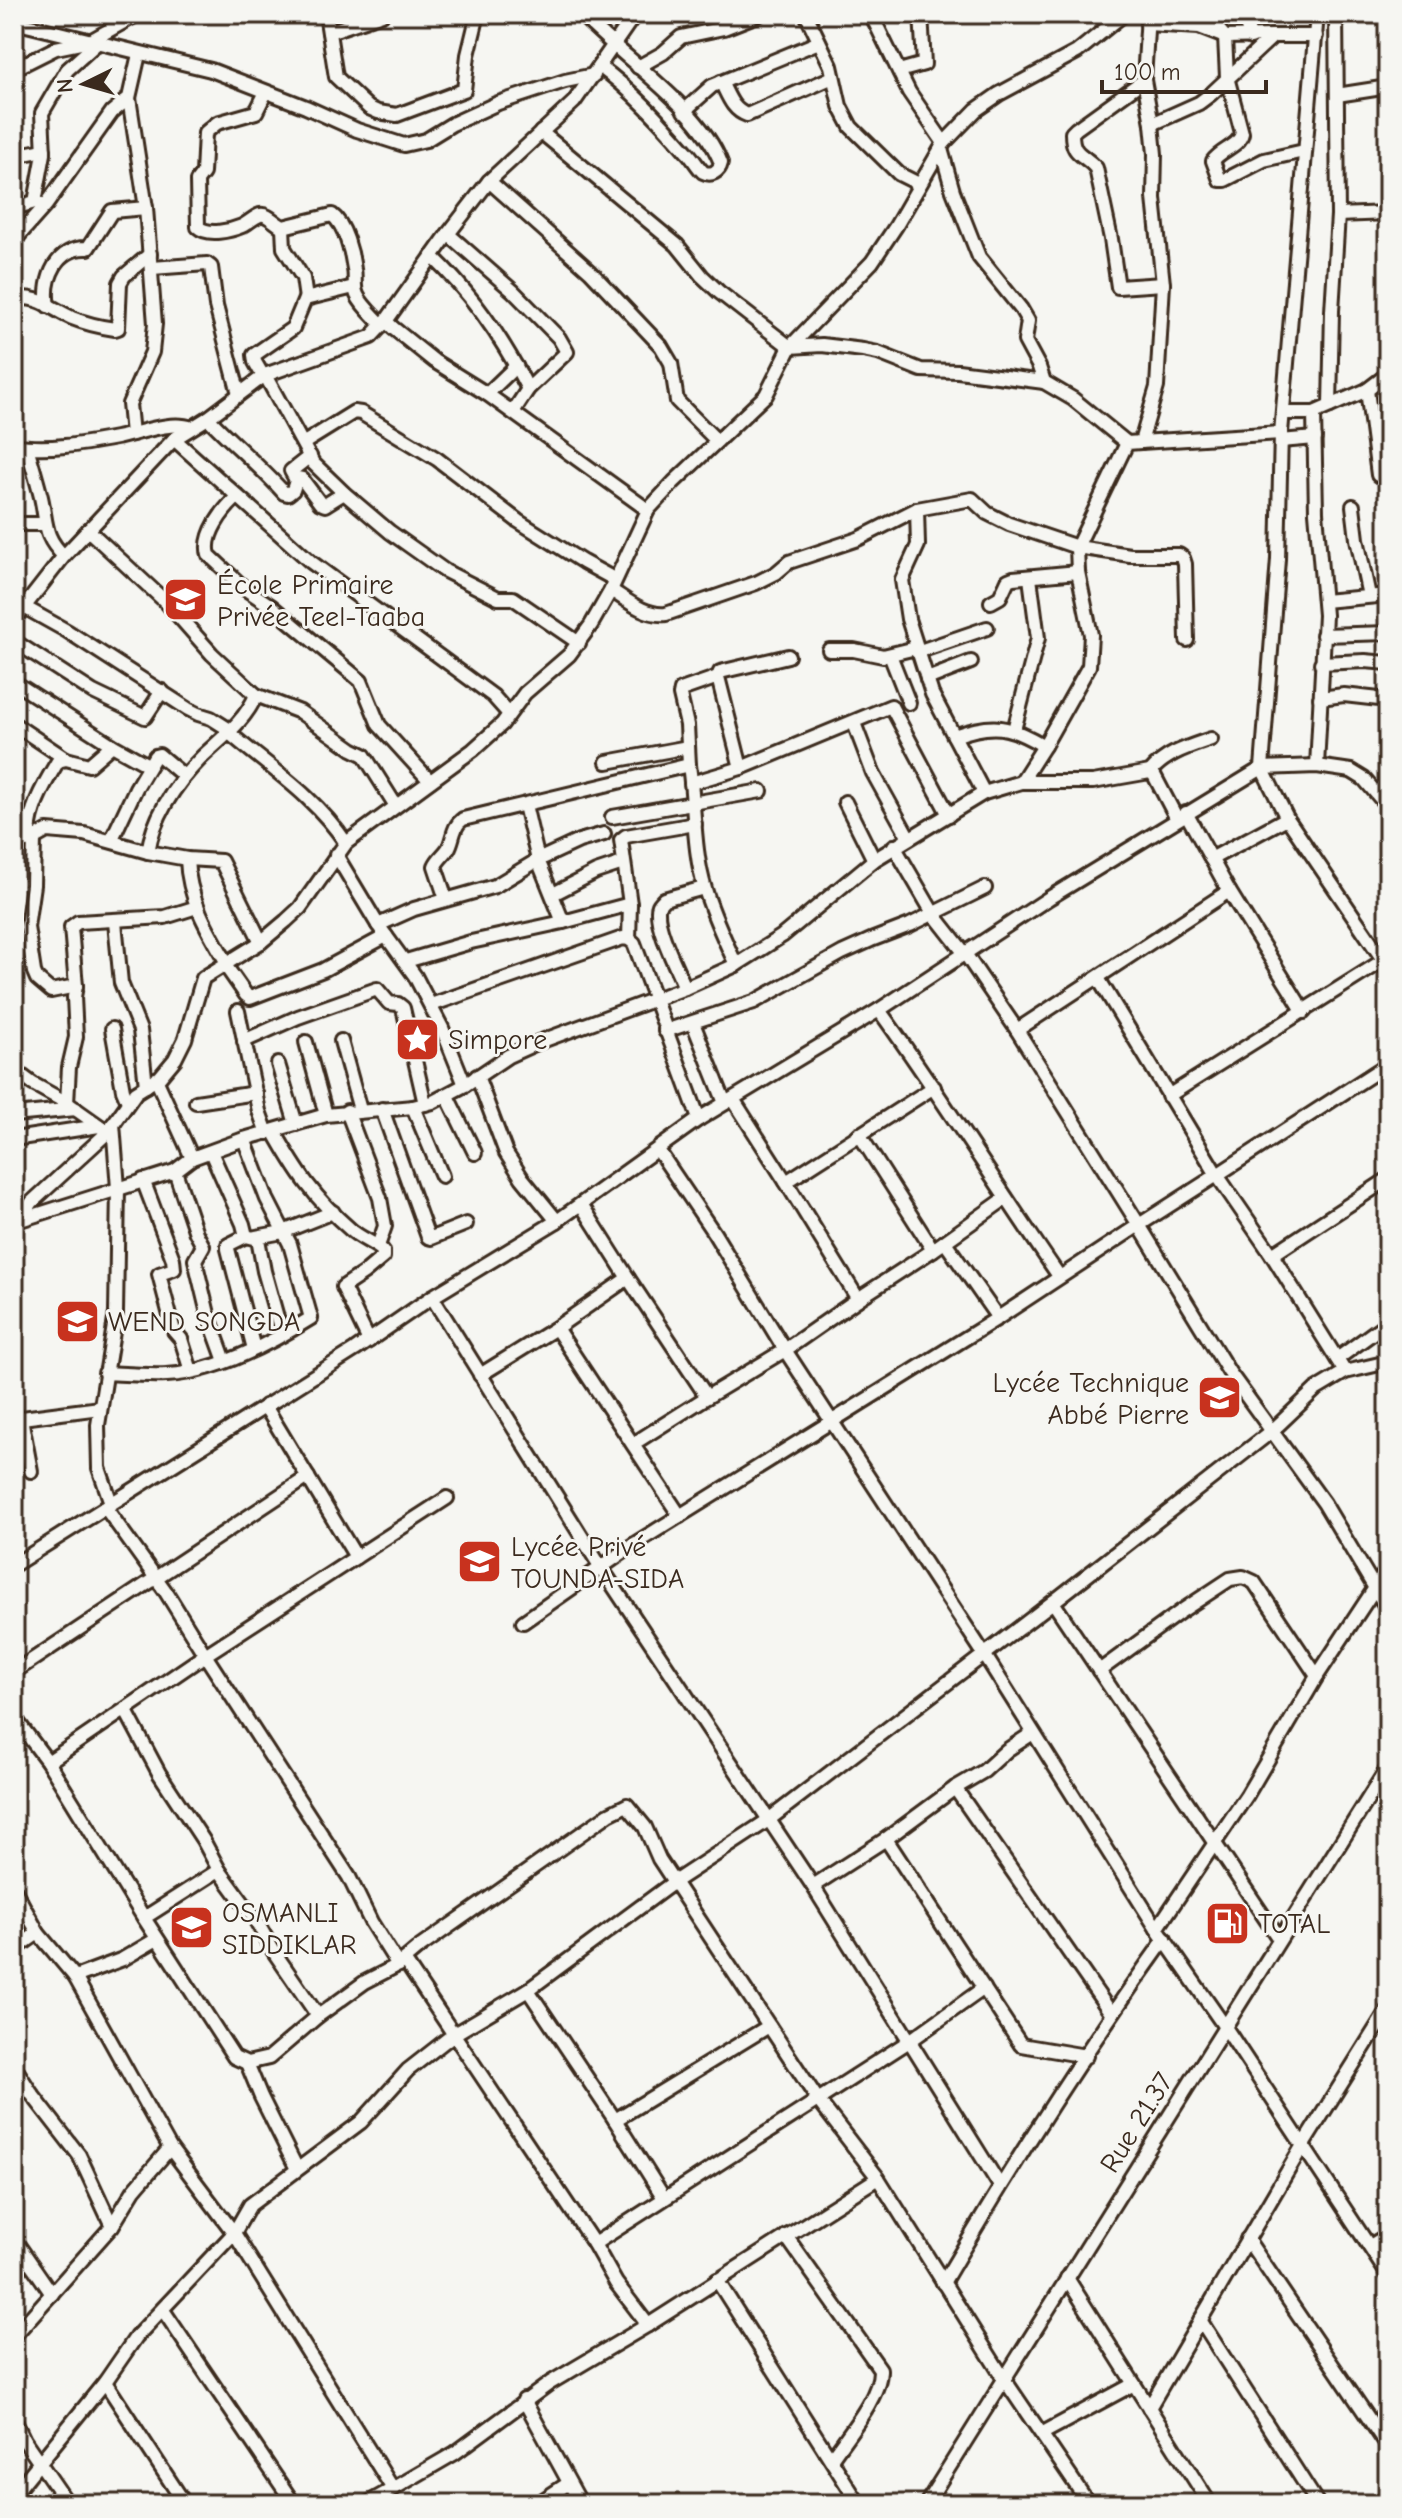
<svg xmlns="http://www.w3.org/2000/svg" width="1402" height="2518" font-family="'Comic Neue',sans-serif">
<rect width="100%" height="100%" fill="#f6f6f2"/>
<filter id="ink" filterUnits="userSpaceOnUse"><feTurbulence type="fractalNoise" baseFrequency=".0125" numOctaves="2"/><feDisplacementMap in="SourceGraphic" scale="16" xChannelSelector="R" yChannelSelector="G"/><feConvolveMatrix kernelMatrix="1 2 1 2 8 2 1 2 1" color-interpolation-filters="sRGB"/></filter>
<g filter="url(#ink)">
<g fill="none" stroke-linecap="round" stroke-linejoin="round">
<defs>
<g id="minor">
<polyline points="326,14 336,77 369,108 378,112 397,115 464,90 468,55 478,14"/>
<path d="M581,14c41,44 119,93 140,149 -2,9 -10,13 -18,9 -6,-6 -10,-14 -16,-20 -27,-31 -55,-62 -88,-86"/>
<polyline points="806,14 831,66 840,106 851,127 899,174 919,184"/>
<polyline points="871,14 909,92 944,143"/>
<path d="M1205,14l20,23 2,40 15,56c-3,14 -21,16 -29,28l7,19h5l39,-20 40,-9"/>
<polyline points="1242,14 1251,38"/>
<polyline points="1317,14 1281,433 1278,559 1262,768 1287,818 1388,967"/>
<polyline points="14,22 211,70 306,107 357,130 404,145 426,140 452,124 498,103 565,81 594,75"/>
<polyline points="1147,24 1199,27 1225,37 1273,36"/>
<polyline points="329,32 382,14"/>
<polyline points="638,67 663,53 681,37 724,28 760,14"/>
<polyline points="14,69 56,48 90,41 138,14"/>
<polyline points="899,71 924,64 921,14"/>
<path d="M1144,80l-68,49 -4,4c0,23 11,20 24,35l15,71 7,48 45,-3"/>
<path d="M721,82c7,13 11,28 26,33l86,-38"/>
<path d="M266,92l-10,20 -39,11 -12,10 -2,40 -6,8 1,46c10,9 32,4 44,-1 6,-3 12,-9 18,-11 7,-2 16,9 23,12l49,-12c13,9 20,39 22,54 2,9 -1,17 3,26 5,11 17,21 25,30"/>
<polyline points="1337,95 1388,87"/>
<polyline points="129,98 146,208 155,324 152,352 129,404 132,434"/>
<polyline points="684,111 712,86 819,42"/>
<polyline points="1152,124 1199,103 1211,94 1273,36 1316,36"/>
<polyline points="541,132 677,245 702,276 719,292 790,347 822,345 863,350 878,353 921,370 958,371 1044,382"/>
<polyline points="941,149 953,191 979,257 1021,309 1028,321 1025,341 1039,367 1044,382 1073,399 1127,443"/>
<polyline points="14,156 44,150"/>
<polyline points="489,181 590,271 661,346 671,363 677,401 717,441"/>
<polyline points="35,202 44,154 42,113 67,70 97,43"/>
<polyline points="14,208 35,202 42,204"/>
<polyline points="1338,215 1388,213"/>
<polyline points="283,227 284,248 303,278 306,299"/>
<polyline points="448,234 513,291 559,338 567,352 528,389 513,412"/>
<polyline points="14,241 46,205 112,112 129,98 139,54"/>
<path d="M432,256c41,39 71,83 96,133"/>
<polyline points="152,268 207,264 211,267 216,306 239,394"/>
<path d="M14,299c23,-5 38,10 58,19 15,6 28,9 43,11l3,-1 2,-45 4,-7 26,-22"/>
<path d="M48,306c-5,-27 9,-60 40,-58l24,-37 34,-3"/>
<polyline points="386,321 393,328 434,361 487,394 648,510"/>
<polyline points="265,375 313,463 344,493 390,532 445,571 498,598 513,598 579,643"/>
<polyline points="263,376 255,362 254,355 293,328 305,299 354,287"/>
<polyline points="1367,390 1378,475"/>
<polyline points="487,394 516,366"/>
<polyline points="1330,406 1332,311 1338,215 1336,14"/>
<polyline points="1283,413 1314,413 1367,390 1388,374"/>
<polyline points="1314,413 1316,512 1325,615 1317,766"/>
<path d="M208,418c25,26 52,48 76,75l4,1 5,-4 4,-12 5,1 18,24 5,2 19,-12"/>
<polyline points="174,439 311,562 493,696 509,714"/>
<polyline points="1281,441 1315,438"/>
<polyline points="1141,442 1281,433"/>
<polyline points="304,443 354,412 361,413 437,459 518,521 583,562 614,579"/>
<path d="M14,445c32,6 70,-1 102,-7 20,-4 56,-18 75,-10"/>
<path d="M27,447c5,17 10,34 14,50 6,26 2,39 23,59"/>
<polyline points="296,480 291,471 310,456"/>
<path d="M237,497c-14,13 -34,38 -28,58l35,33 27,18 90,75 18,44 51,56"/>
<polyline points="1353,506 1357,539 1369,596"/>
<polyline points="917,509 918,545 902,580 908,619 932,694 984,793"/>
<polyline points="14,524 45,524"/>
<path d="M88,530l79,73 45,51 44,41c-10,25 -34,43 -53,61 -27,27 -49,58 -55,96"/>
<path d="M611,590c17,11 34,26 55,24l90,-31 20,-10 13,-11 69,-23 59,-30 55,-10 15,14 22,11 68,23 53,8h49l4,3 2,6 2,76"/>
<polyline points="1324,601 1388,595"/>
<polyline points="991,602 1000,597 1008,580 1013,578 1078,572"/>
<polyline points="24,607 67,631 188,709 198,714 211,718 230,730"/>
<polyline points="14,620 64,556 174,439 208,418 265,375 371,337 386,321 448,234 489,181 574,102 635,14"/>
<polyline points="1323,635 1388,633"/>
<polyline points="14,641 93,692 145,717 162,691"/>
<polyline points="829,650 854,650 883,656 916,648"/>
<polyline points="917,652 987,628"/>
<polyline points="890,655 909,703"/>
<polyline points="1321,663 1365,661 1388,663"/>
<polyline points="927,679 971,662"/>
<polyline points="14,682 112,745 148,765"/>
<polyline points="256,695 300,712 352,749 364,755 396,806"/>
<polyline points="1320,698 1344,695 1388,700"/>
<polyline points="854,723 873,773 909,838"/>
<polyline points="14,724 66,759"/>
<polyline points="1014,730 1038,638 1030,578"/>
<path d="M228,732c42,36 87,64 118,111"/>
<path d="M954,736c39,-14 55,-11 90,10"/>
<polyline points="607,762 688,747"/>
<polyline points="689,765 687,725 680,695 681,690 718,677"/>
<polyline points="741,768 718,677 720,672 788,656"/>
<path d="M1150,772c16,-19 38,-25 61,-33"/>
<polyline points="1021,782 1044,746 1089,666 1091,635 1078,572 1077,547 1127,443 1141,442 1157,387 1163,284 1154,198 1155,154 1152,124 1144,80 1148,14"/>
<polyline points="691,783 741,768 891,706 949,815"/>
<polyline points="845,802 874,860"/>
<polyline points="1186,813 1229,891 1304,1012"/>
<polyline points="612,817 761,791"/>
<polyline points="34,838 33,885 27,927 34,972 37,979 51,991 76,986"/>
<path d="M31,840c-7,-23 15,-59 27,-79l8,-2 23,6 23,-20"/>
<polyline points="111,841 136,788 155,756 159,755 184,776"/>
<polyline points="14,843 31,840 47,831 84,834 148,852 187,859 221,861 261,942"/>
<polyline points="894,846 933,913 966,955 1017,1030 1139,1225 1217,1175 1272,1255 1345,1372"/>
<polyline points="336,855 378,925 415,976 442,1028 465,1085"/>
<path d="M187,859c1,39 21,72 40,104"/>
<polyline points="1211,859 1287,818"/>
<polyline points="553,894 596,872 623,863"/>
<path d="M446,899l-11,-33c3,-7 8,-10 13,-17 6,-10 4,-22 15,-30l226,-54c6,41 4,85 16,124 8,27 20,51 31,76"/>
<polyline points="115,922 121,983 140,1030 146,1086"/>
<polyline points="563,922 630,904"/>
<polyline points="378,925 414,909 495,886 538,860 525,805"/>
<polyline points="629,939 630,904 621,840 626,836 695,824"/>
<polyline points="406,961 471,942 563,922 538,860 579,841 604,834"/>
<polyline points="225,965 246,995 250,998 323,970 386,936"/>
<polyline points="1098,978 1217,1175 1388,1064"/>
<path d="M685,988c-8,-20 -28,-57 -27,-77 0,-7 2,-7 6,-12l40,-11"/>
<polyline points="431,1005 623,938 629,939 634,943 699,1119"/>
<path d="M879,1010c63,87 119,178 180,266"/>
<polyline points="238,1011 259,1111 267,1133"/>
<polyline points="693,1023 725,1103"/>
<polyline points="112,1029 123,1090 128,1102"/>
<polyline points="1017,1030 1229,891"/>
<polyline points="665,1031 754,1002 842,953 871,940 910,925 985,888"/>
<polyline points="244,1041 298,1017 377,989 389,1003 398,1004 403,1008 425,1104"/>
<polyline points="341,1041 360,1110"/>
<polyline points="306,1042 326,1115"/>
<polyline points="278,1064 296,1124"/>
<polyline points="14,1070 33,1084 67,1103 108,1132"/>
<polyline points="477,1076 506,1153 522,1178 557,1221"/>
<polyline points="156,1079 192,1158"/>
<polyline points="447,1096 475,1153"/>
<polyline points="1168,1096 1384,960"/>
<polyline points="733,1099 786,1182 858,1299"/>
<polyline points="196,1102 256,1093"/>
<polyline points="67,1103 69,1067 76,1037 74,997 76,986 71,927 78,922 165,917 197,907"/>
<polyline points="413,1107 442,1176"/>
<polyline points="382,1109 428,1237 431,1238 466,1224"/>
<polyline points="347,1111 380,1198 385,1226 378,1246"/>
<polyline points="14,1115 76,1109"/>
<path d="M274,1131c23,41 40,67 77,99 10,9 22,12 32,21v6l-19,16 -21,14 26,54"/>
<polyline points="859,1134 933,1250 1006,1198"/>
<polyline points="14,1139 99,1126"/>
<polyline points="658,1150 714,1233 785,1350 984,1654 1157,1929 1225,2027 1388,2275"/>
<polyline points="211,1152 243,1224 246,1236 228,1245 228,1249 254,1349"/>
<polyline points="175,1171 196,1233 203,1246 195,1260 208,1314 225,1361"/>
<polyline points="143,1180 173,1259 174,1269 159,1274 174,1331 181,1339 191,1371"/>
<polyline points="786,1182 934,1087"/>
<polyline points="21,1218 32,1202 107,1133 136,1092 160,1077 175,1059 185,1039 203,978 261,942 286,921 300,908 346,843 473,750 502,724 525,693 569,655 591,625 611,590 648,510 674,482 766,395 790,347 872,262 896,226 944,143 976,110 999,94 1077,52 1124,14"/>
<polyline points="17,1221 175,1171 192,1158 244,1139 326,1115 413,1107 433,1102 465,1085 508,1056 539,1042 685,988 736,965 782,936 874,860 984,793 1021,782 1093,782 1150,772 1154,775 1177,819"/>
<polyline points="246,1236 258,1239 264,1271 282,1335"/>
<polyline points="256,1237 283,1232 333,1212"/>
<polyline points="945,1242 998,1318"/>
<polyline points="1272,1255 1388,1179"/>
<polyline points="628,1278 707,1397 785,1350 858,1299 933,1250"/>
<polyline points="432,1297 600,1566 813,1886 1000,2186"/>
<polyline points="556,1328 680,1516"/>
<polyline points="1337,1359 1388,1322"/>
<path d="M105,1373c20,1 42,3 62,2 48,-2 104,-32 144,-57l-21,-74 -23,-45 -23,-60"/>
<polyline points="480,1375 556,1328 628,1278 581,1204"/>
<polyline points="265,1406 356,1557"/>
<polyline points="21,1418 31,1471"/>
<polyline points="14,1419 100,1408"/>
<polyline points="633,1444 707,1397"/>
<polyline points="111,1503 99,1468 98,1425 116,1313 118,1188 113,1124"/>
<polyline points="14,1565 355,1350 432,1297 557,1221 699,1119 879,1010 1049,898 1262,768 1317,766 1351,771 1364,779 1388,807"/>
<polyline points="1053,1602 1279,1939"/>
<polyline points="523,1622 636,1543 998,1318 1139,1225 1229,1372 1324,1503 1388,1610"/>
<polyline points="1099,1671 1180,1612 1230,1579 1243,1577 1254,1582 1317,1676"/>
<polyline points="14,1672 308,1477"/>
<polyline points="126,1711 159,1773 203,1840 219,1870 255,1919 274,1952 318,2016"/>
<polyline points="14,1717 48,1762 205,1655 166,1592 105,1507"/>
<polyline points="48,1762 144,1918 219,1870"/>
<polyline points="1377,1785 1388,1798"/>
<polyline points="955,1788 1111,2013"/>
<polyline points="886,1839 1021,2045 1086,2056"/>
<polyline points="813,1886 886,1839 955,1788 984,1771 1007,1750 1033,1733"/>
<polyline points="14,1889 38,1933 75,1977 123,1959 157,1939"/>
<polyline points="144,1918 234,2057 247,2063 269,2058 318,2016 365,1982 398,1965 417,1949 609,1814 627,1805 645,1827 659,1859 818,2100 878,2178 1004,2379 1089,2504"/>
<polyline points="1157,1929 1247,1795 1317,1676 1388,1568"/>
<polyline points="14,1950 38,1933"/>
<polyline points="404,1960 594,2244 616,2283 648,2325"/>
<polyline points="398,1965 371,1922 349,1877 205,1655 447,1498"/>
<polyline points="75,1977 170,2148 234,2233 393,2489 455,2453 550,2383 648,2325 878,2178"/>
<polyline points="528,1990 615,2120 664,2198"/>
<polyline points="247,2063 261,2097 297,2169"/>
<polyline points="14,2066 31,2093 79,2155 112,2226"/>
<polyline points="615,2120 769,2026"/>
<path d="M786,2236l94,133c1,28 -34,67 -49,90"/>
<polyline points="14,2239 52,2294"/>
<polyline points="1247,2239 1388,2447"/>
<polyline points="594,2244 911,2040 984,1988"/>
<polyline points="1370,2246 1388,2235"/>
<polyline points="1067,2278 1210,2504"/>
<polyline points="717,2280 859,2504"/>
<path d="M943,2283c69,-118 142,-233 222,-344"/>
<polyline points="163,2310 294,2504"/>
<polyline points="1200,2320 1318,2504"/>
<polyline points="14,2336 112,2226 134,2190 170,2148"/>
<polyline points="105,2382 185,2504"/>
<polyline points="524,2400 581,2504"/>
<polyline points="1149,2408 1303,2145 1388,2009"/>
<polyline points="14,2419 24,2440 68,2504"/>
<polyline points="1043,2433 1134,2384"/>
<polyline points="14,2494 105,2382 136,2337 234,2233 250,2205 361,2122 408,2070 454,2034 528,1990 674,1882 767,1821 1053,1602 1272,1431 1315,1390 1345,1372 1388,1362"/>
<polyline points="366,2504 393,2489"/>
<polyline points="537,2504 569,2483"/>
<polyline points="926,2504 1388,1767"/>
</g>
</defs>
<use href="#minor" stroke="#3b2a1e" stroke-width="18"/>
<use href="#minor" stroke="#f6f6f2" stroke-width="12"/>
</g>
</g>
<defs>
<symbol id="school-square" viewBox="-11 -11 22 22"><rect x="-9" y="-9" width="18" height="18" rx="4" fill="#c8321e" stroke="#f6f6f2"/><path d="M0-5L7-2L0 1L-7-2ZM-4 1L0 2.5L4 1V4Q0 6-4 4Z" fill="#fff"/></symbol>
<symbol id="sight-square" viewBox="-11 -11 22 22"><rect x="-9" y="-9" width="18" height="18" rx="4" fill="#c8321e" stroke="#f6f6f2"/><path d="M0-6L1.8-2.2L6-1.7L2.9 1.2L3.7 5.4L0 3.3L-3.7 5.4L-2.9 1.2L-6-1.7L-1.8-2.2Z" fill="#fff"/></symbol>
<symbol id="university-square" viewBox="-11 -11 22 22"><rect x="-9" y="-9" width="18" height="18" rx="4" fill="#c8321e" stroke="#f6f6f2"/><path d="M0-5L7-2L0 1L-7-2ZM-4 1L0 2.5L4 1V4Q0 6-4 4Z" fill="#fff"/></symbol>
<symbol id="fuel-square" viewBox="-11 -11 22 22"><rect x="-9" y="-9" width="18" height="18" rx="4" fill="#c8321e" stroke="#f6f6f2"/><path d="M-5.5-6h7V0h2V4h1.3V-2.5L3-4.5l.8-.8L6-3V5H2.5V1h-1V6h-7ZM-4.2-4.7v3.2H.2V-4.7Z" fill="#fff"/></symbol>
</defs>
<g fill-rule="evenodd">
<use href="#school-square" x="160" y="574" width="51" height="51"/>
<use href="#sight-square" x="392" y="1014" width="51" height="51"/>
<use href="#school-square" x="52" y="1296" width="51" height="51"/>
<use href="#school-square" x="1194" y="1372" width="51" height="51"/>
<use href="#university-square" x="454" y="1536" width="51" height="51"/>
<use href="#fuel-square" x="1202" y="1898" width="51" height="51"/>
<use href="#school-square" x="166" y="1902" width="51" height="51"/>
</g>
<g text-anchor="middle" stroke-width="6" stroke-linejoin="round" paint-order="stroke">
<g font-size="28" fill="#3b2a1e" stroke="#f6f6f2" text-anchor="start">
<text x="217" y="594">École Primaire<tspan x="217" dy="32">Privée Teel-Taaba</tspan></text>
<text x="448" y="1049">Simpore</text>
<text x="108" y="1331">WEND SONGDA</text>
<text x="1189" y="1392" text-anchor="end">Lycée Technique<tspan x="1189" dy="32">Abbé Pierre</tspan></text>
<text x="511" y="1556">Lycée Privé<tspan x="511" dy="32">TOUNDA-SIDA</tspan></text>
<text x="222" y="1922">OSMANLI<tspan x="222" dy="32">SIDDIKLAR</tspan></text>
<text x="1258" y="1933">TOTAL</text>
</g>
<g font-size="28" fill="#3b2a1e" stroke="#f6f6f2">
<text transform="translate(1136 2122) rotate(-58)" y="10">Rue 21.37</text>
</g>
</g>
<rect width="1402" height="2518" fill="none" stroke="#f6f6f2" stroke-width="48"/>
<rect x="24" y="24" width="1354" height="2470" fill="none" stroke="#3b2a1e" stroke-width="3" filter="url(#ink)"/>
<g transform="translate(84 84) rotate(265)" stroke="#f6f6f2" stroke-width="6" paint-order="stroke">
<path d="M0-6L14 30L0 20L-14 30Z" fill="#3b2a1e"/>
<text y="-12" font-size="22" font-weight="bold" text-anchor="middle" fill="#3b2a1e">N</text>
</g>
<path d="M1102 80v12h164v-12" fill="none" stroke="#3b2a1e" stroke-width="4"/>
<text x="1114" y="80" font-size="24" fill="#3b2a1e" stroke="#f6f6f2" stroke-width="6" paint-order="stroke">100 m</text>
</svg>
